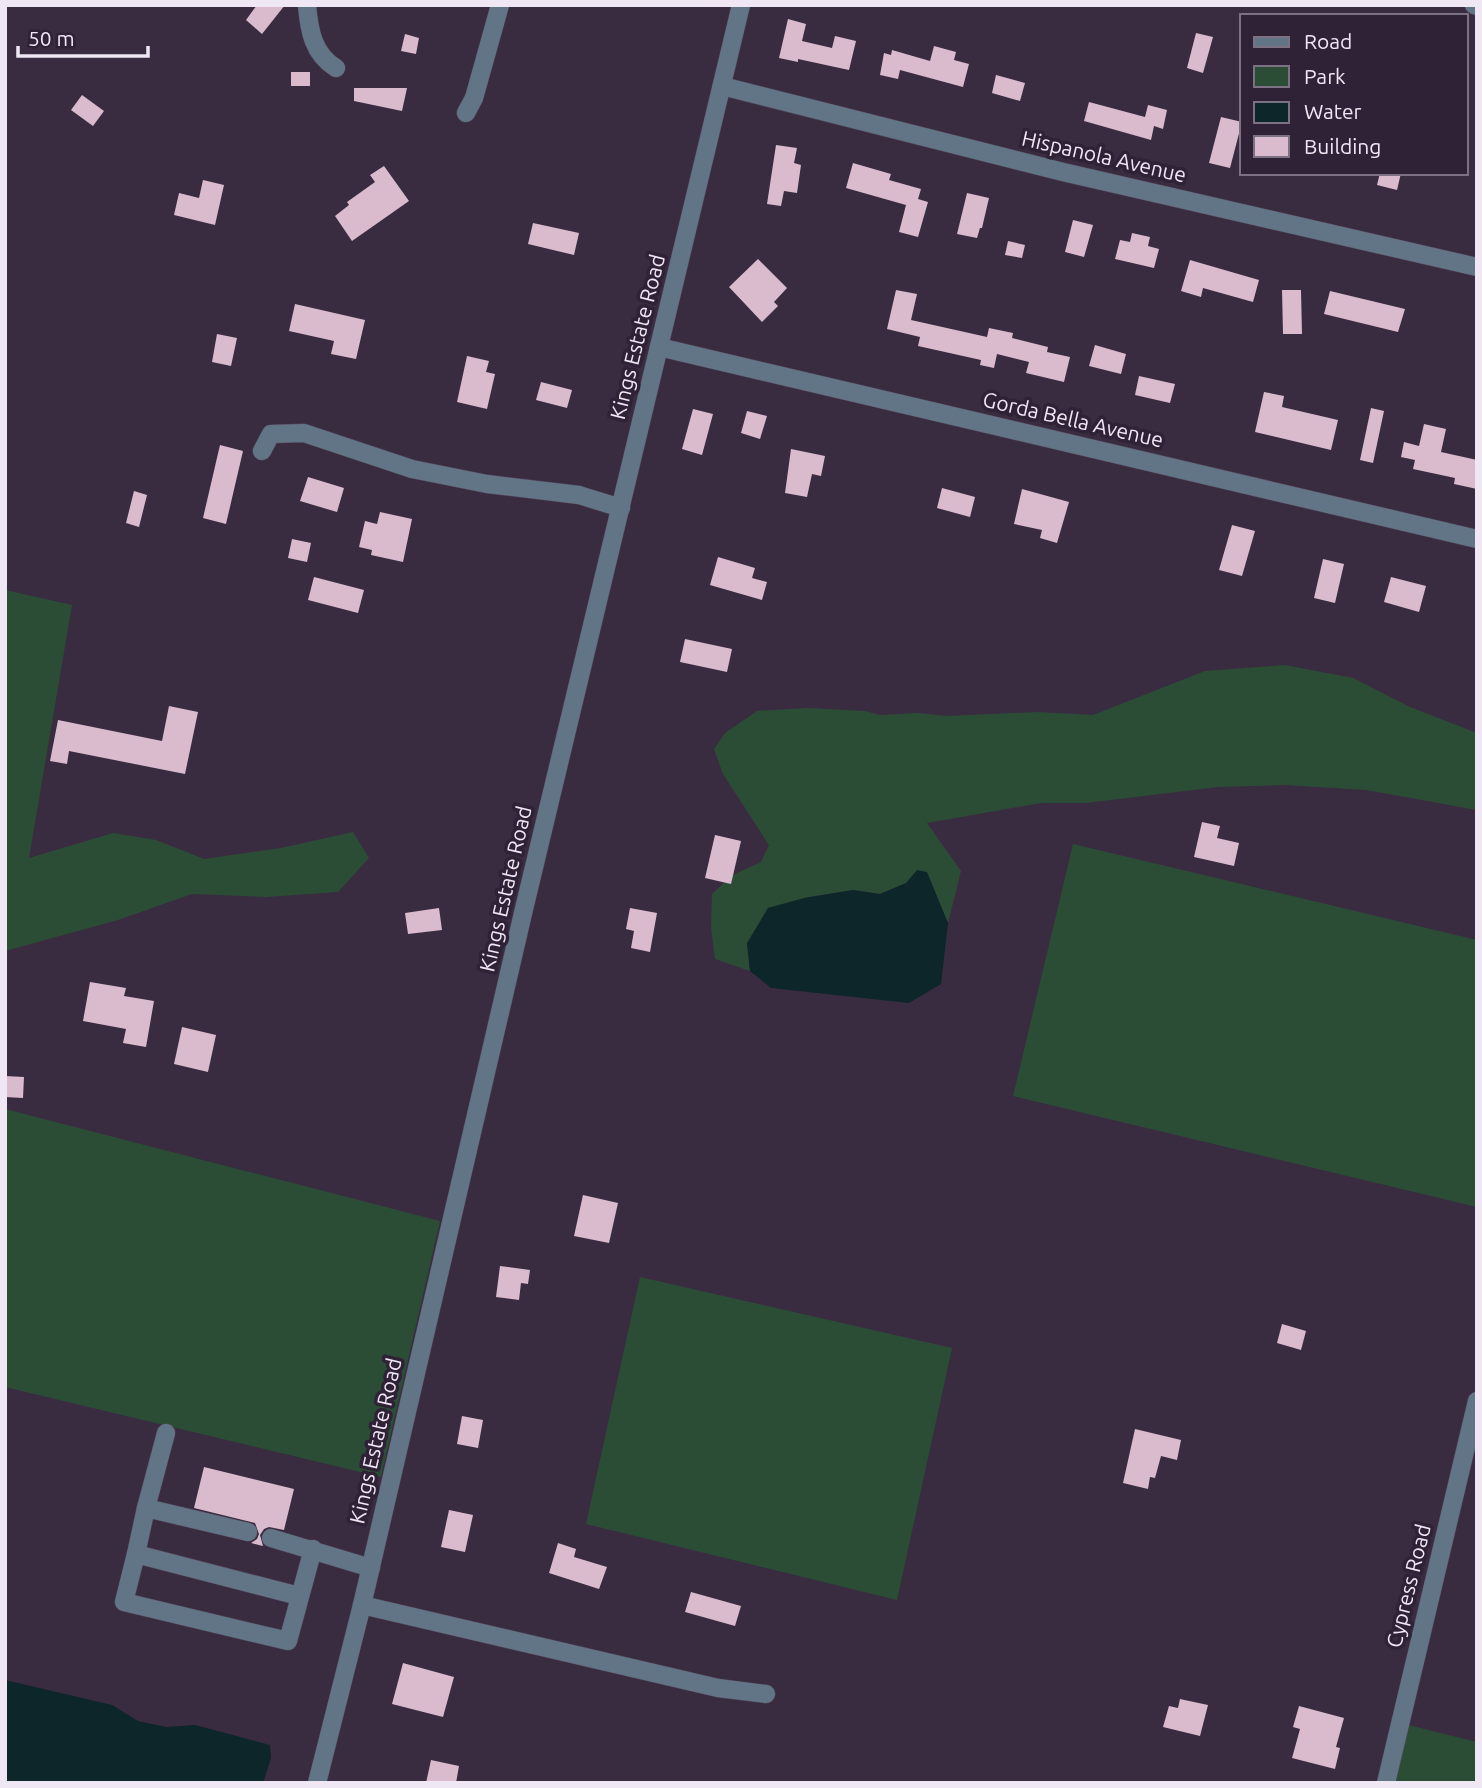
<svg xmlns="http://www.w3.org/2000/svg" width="1482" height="1788" font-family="Ubuntu,sans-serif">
<rect width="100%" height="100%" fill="#392c41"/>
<g fill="#2c4d35">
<polygon points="5,590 72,605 29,858 113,833 156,840 204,859 281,848 353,832 369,858 338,892 266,897 192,894 118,920 5,951"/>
<polygon points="1285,665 1353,678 1410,707 1477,733 1477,810 1367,790 1285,785 1218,787 1086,803 1041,803 927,823 961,871 948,923 938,901 906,883 880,894 853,890 804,898 747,943 750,971 715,959 711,928 712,894 731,876 761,862 769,845 723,774 714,749 725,733 757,711 807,708 865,711 880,715 917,713 947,716 1037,712 1093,715 1205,671"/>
<polygon points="1073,844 1477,940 1477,1207 1013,1096"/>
<polygon points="5,1109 440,1221 381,1477 5,1387"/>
<polygon points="640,1277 952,1348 897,1600 586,1524"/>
<polygon points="1396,1722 1477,1742 1477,1783 1381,1783"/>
</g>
<g fill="#0c2629">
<polygon points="917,870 927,872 948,923 941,984 909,1003 771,988 750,971 747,943 768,908 804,898 853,890 880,894 906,883"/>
<polygon points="5,1680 112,1705 138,1721 166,1727 195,1725 270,1745 271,1758 263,1783 5,1783"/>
</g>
<g fill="#dabbcd">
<polygon points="257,5 285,5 262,34 246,20"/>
<polygon points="788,19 806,24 802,41 832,48 835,36 856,41 849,70 798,59 798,62 779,58"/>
<polygon points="1196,33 1213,37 1203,73 1187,68"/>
<polygon points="405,34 419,38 416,54 401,51"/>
<polygon points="934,46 956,52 954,60 969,64 963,87 900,70 898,79 880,75 884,53 891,55 892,50 930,61"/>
<rect x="291" y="72" width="19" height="14"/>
<polygon points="996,75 1025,83 1020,101 992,93"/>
<polygon points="354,88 407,88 402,111 354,101"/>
<polygon points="82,95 104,111 93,126 71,110"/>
<polygon points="1089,102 1145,117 1148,105 1167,110 1163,129 1154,126 1151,140 1084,121"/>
<polygon points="1221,117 1242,122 1230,168 1209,163"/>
<polygon points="776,145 797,148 794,163 801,165 797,193 784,191 781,206 767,204"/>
<polygon points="853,163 891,174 889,180 921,189 918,199 928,202 918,237 899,232 906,205 846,188"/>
<polygon points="384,166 409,201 352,241 335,216 349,205 347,202 375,182 370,175"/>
<polygon points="1380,173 1401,173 1397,190 1377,185"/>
<polygon points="203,180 224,185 215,225 174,215 179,193 199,198"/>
<polygon points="967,193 989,198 982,228 980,228 977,238 957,234"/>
<polygon points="1073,220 1093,225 1084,257 1065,252"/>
<polygon points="533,223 579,233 574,255 528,244"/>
<polygon points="1132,233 1150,237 1148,246 1159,249 1154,268 1115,259 1120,240 1130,242"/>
<polygon points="1008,241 1025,245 1022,258 1005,255"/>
<polygon points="758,259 787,288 774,302 778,306 762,322 729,287"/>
<polygon points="1190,260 1259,280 1253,302 1203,288 1201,297 1181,291"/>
<polygon points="896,290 917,294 911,320 987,337 989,328 1013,333 1012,338 1048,347 1047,352 1070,357 1064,382 1026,373 1029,362 997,354 994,368 980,365 981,360 918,346 920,337 887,329"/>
<polygon points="1282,290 1301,290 1302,334 1283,334"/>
<polygon points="1330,291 1405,309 1398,332 1324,314"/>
<polygon points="295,304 365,320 356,359 331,354 334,341 289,331"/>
<polygon points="217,334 237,338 231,366 212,362"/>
<polygon points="1095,345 1126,354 1121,374 1089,366"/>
<polygon points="467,356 489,361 486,372 495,374 487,409 457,402"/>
<polygon points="1139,376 1175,384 1170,403 1135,395"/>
<polygon points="541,382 572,390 567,408 536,400"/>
<polygon points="1264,392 1284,396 1282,407 1338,420 1331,450 1255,432"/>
<polygon points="1371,408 1384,411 1373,463 1360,460"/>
<polygon points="693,409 713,414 702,455 682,449"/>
<polygon points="747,411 767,416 760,439 741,433"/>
<polygon points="1424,424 1446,429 1441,452 1477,460 1477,489 1454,484 1455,478 1413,469 1415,460 1401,457 1404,442 1419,446"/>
<polygon points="220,445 243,451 226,524 203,518"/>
<polygon points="791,449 825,456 821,476 812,474 807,497 785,493"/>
<polygon points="308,477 344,488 337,512 300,501"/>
<polygon points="942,488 975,497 970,517 937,508"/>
<polygon points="1022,489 1069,502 1057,543 1040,538 1042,530 1014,524"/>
<polygon points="134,491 147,495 139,527 126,523"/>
<polygon points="380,512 412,519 403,562 371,555 372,550 359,547 365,521 377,524"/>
<polygon points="1232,525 1255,531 1242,576 1219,570"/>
<polygon points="292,539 311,543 307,562 288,558"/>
<polygon points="718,557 755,568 752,578 767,582 762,600 710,585"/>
<polygon points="1323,559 1344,564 1335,603 1314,598"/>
<polygon points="314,577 364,590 358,613 308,600"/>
<polygon points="1391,577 1426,586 1419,612 1384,602"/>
<polygon points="685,639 732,649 727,672 680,662"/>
<polygon points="169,706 198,712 185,774 69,751 67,764 50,761 58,720 162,741"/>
<polygon points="1202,822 1220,826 1217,838 1239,843 1234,866 1194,857"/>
<polygon points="715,835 741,841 731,884 705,878"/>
<polygon points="439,908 442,930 408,934 405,913"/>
<polygon points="630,908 657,913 650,952 631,948 634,931 626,929"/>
<polygon points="90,982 126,988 124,996 154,1001 146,1047 123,1043 126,1029 83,1021"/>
<polygon points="182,1027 216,1035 208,1072 174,1064"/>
<polygon points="5,1076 24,1077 23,1098 5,1097"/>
<polygon points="583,1195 618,1203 609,1243 574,1236"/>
<polygon points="500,1266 530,1270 528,1284 521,1283 519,1300 496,1297"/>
<polygon points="1282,1324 1306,1331 1301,1350 1277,1343"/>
<polygon points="462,1416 483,1420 478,1448 457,1444"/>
<polygon points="1135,1429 1181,1440 1177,1460 1161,1456 1155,1478 1150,1477 1148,1489 1123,1483"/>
<polygon points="204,1467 294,1489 284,1530 269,1527 264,1529 260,1535 263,1546 251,1543 257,1539 259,1534 255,1523 194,1508"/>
<polygon points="449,1510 473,1515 465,1552 441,1547"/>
<polygon points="558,1543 576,1549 574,1557 607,1567 599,1589 549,1573"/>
<polygon points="691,1592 741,1606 735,1626 685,1612"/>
<polygon points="403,1663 454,1677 443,1717 392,1704"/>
<polygon points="1180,1699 1208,1705 1200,1736 1163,1727 1169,1706 1178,1708"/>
<polygon points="1299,1706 1344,1718 1336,1747 1340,1748 1335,1769 1292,1758 1300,1729 1293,1727"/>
<polygon points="431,1760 459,1766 456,1783 426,1783"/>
</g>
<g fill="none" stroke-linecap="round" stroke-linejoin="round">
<defs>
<g id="minor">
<path d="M307,5c2,25 6,49 29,63"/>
<polyline points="1474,5 1477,6"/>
<polyline points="722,86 1063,172 1477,267"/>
<polyline points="466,113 474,98 500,5"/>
<polyline points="659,347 1477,539"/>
<polyline points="262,451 271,434 304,433 412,469 487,484 579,495 621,508"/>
<polyline points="166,1433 146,1508 248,1532"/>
<polyline points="271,1538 371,1568"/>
<polyline points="136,1554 146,1508"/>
<polyline points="299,1596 136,1554 124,1602 288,1641 313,1549"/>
<polyline points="362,1605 718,1688 766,1694"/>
<polyline points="317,1783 362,1605 524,909 741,5"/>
<polyline points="1386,1783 1477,1401"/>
</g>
</defs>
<use href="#minor" stroke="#564a5e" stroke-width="19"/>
<use href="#minor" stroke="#627587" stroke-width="18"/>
</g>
<g text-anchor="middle" stroke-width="7" stroke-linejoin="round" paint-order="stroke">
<g font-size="21" fill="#f0e7f5" stroke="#2f2237">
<text transform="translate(1104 157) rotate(13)" y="7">Hispanola Avenue</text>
<text transform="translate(638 337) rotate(-76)" y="7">Kings Estate Road</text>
<text transform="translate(1073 420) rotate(13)" y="7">Gorda Bella Avenue</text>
<text transform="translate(506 889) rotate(-77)" y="7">Kings Estate Road</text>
<text transform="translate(376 1441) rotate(-77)" y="7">Kings Estate Road</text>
<text transform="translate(1409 1586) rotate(-76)" y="7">Cypress Road</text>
</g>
</g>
<rect width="1482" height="1788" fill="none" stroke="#f0e7f5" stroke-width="14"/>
<rect x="1240" y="14" width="228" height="161" fill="#2f2237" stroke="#7c7183" stroke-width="2"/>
<rect x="1254" y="37" width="35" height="10" fill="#627587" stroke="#7c7183" stroke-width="2"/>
<text x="1304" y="49" font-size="21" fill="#f0e7f5">Road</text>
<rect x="1254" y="66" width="35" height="21" fill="#2c4d35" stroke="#7c7183" stroke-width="2"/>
<text x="1304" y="84" font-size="21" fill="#f0e7f5">Park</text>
<rect x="1254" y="102" width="35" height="21" fill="#0c2629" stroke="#7c7183" stroke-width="2"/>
<text x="1304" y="119" font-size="21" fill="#f0e7f5">Water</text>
<rect x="1254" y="136" width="35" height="21" fill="#dabbcd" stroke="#7c7183" stroke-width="2"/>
<text x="1304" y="154" font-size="21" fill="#f0e7f5">Building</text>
<path d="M18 46v10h130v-10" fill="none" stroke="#f0e7f5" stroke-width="3.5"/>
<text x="28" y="46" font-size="21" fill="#f0e7f5" stroke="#2f2237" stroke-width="5" paint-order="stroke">50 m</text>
</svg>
